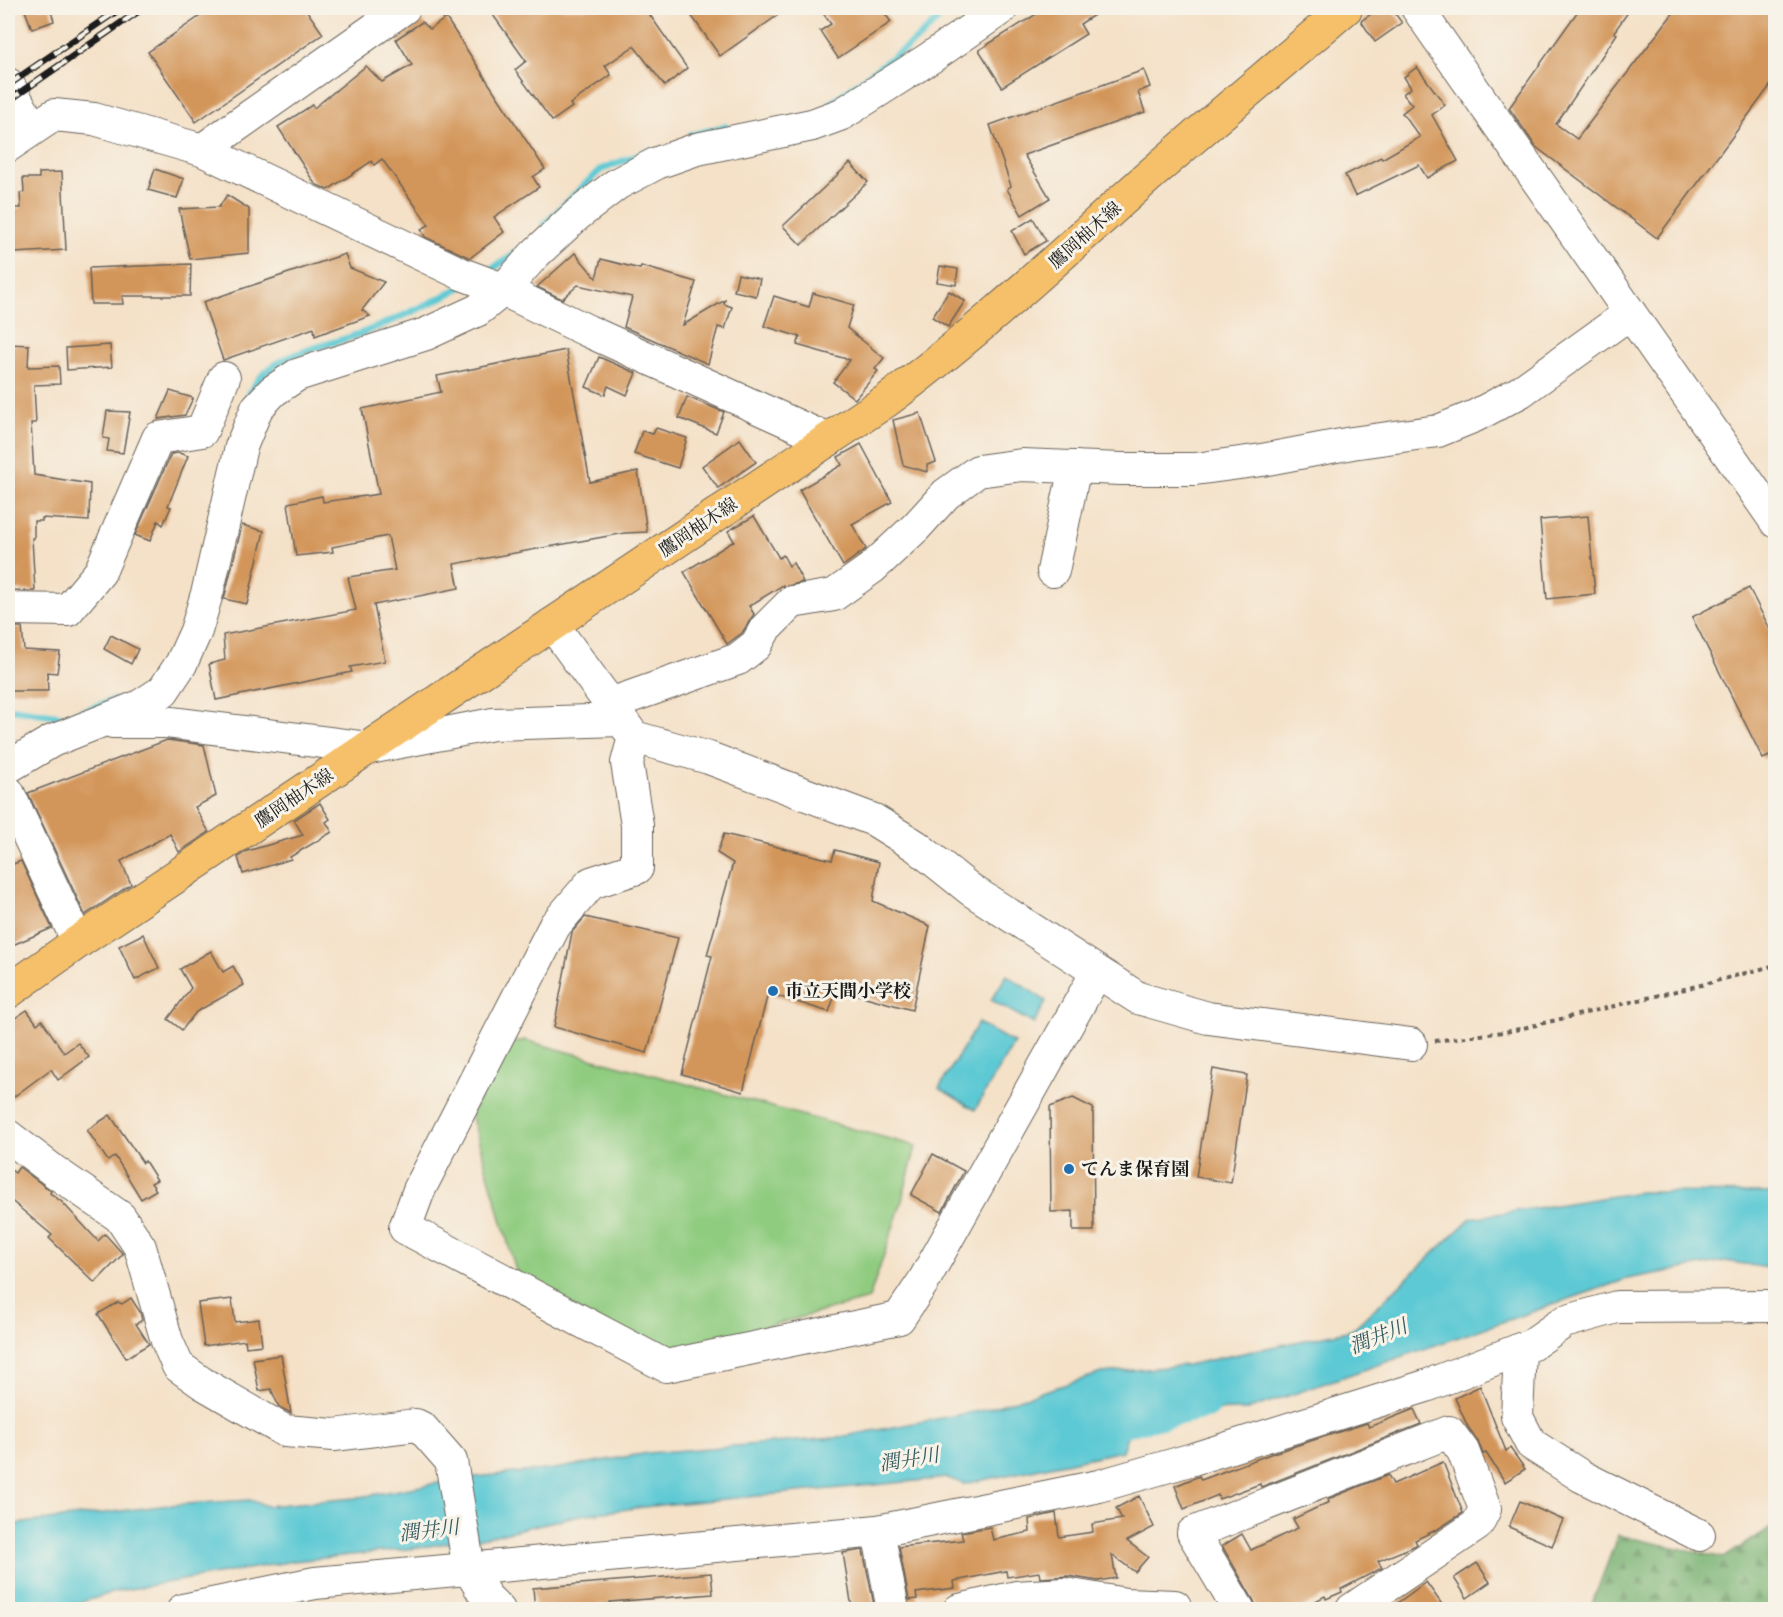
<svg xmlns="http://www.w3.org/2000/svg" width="1783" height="1617" font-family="Vollkorn,'Noto Serif JP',serif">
<defs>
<pattern id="forest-firs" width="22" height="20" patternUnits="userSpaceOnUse" patternTransform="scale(1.5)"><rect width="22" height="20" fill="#74b06e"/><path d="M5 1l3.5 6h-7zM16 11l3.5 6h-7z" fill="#5e8e5a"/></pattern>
</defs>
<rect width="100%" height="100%" fill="#f7f3e8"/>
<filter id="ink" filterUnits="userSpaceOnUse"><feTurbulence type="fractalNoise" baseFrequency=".0167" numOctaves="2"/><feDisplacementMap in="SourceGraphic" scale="12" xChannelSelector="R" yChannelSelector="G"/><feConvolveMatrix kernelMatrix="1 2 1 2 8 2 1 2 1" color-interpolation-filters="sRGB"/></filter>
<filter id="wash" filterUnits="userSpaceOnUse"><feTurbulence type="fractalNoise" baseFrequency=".008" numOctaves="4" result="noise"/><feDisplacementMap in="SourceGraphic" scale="24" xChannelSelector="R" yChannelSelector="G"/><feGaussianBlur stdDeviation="1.35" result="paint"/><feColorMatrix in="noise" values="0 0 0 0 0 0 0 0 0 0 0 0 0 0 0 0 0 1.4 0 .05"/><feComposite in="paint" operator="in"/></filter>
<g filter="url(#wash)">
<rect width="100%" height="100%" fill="#f4e1c8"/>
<polygon fill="url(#forest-firs)" stroke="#486645" stroke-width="1.5" points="1775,1525 1775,1609 1590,1609 1618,1535 1724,1558"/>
<polygon fill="#90cc80" stroke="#56744e" stroke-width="1.5" points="524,1040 916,1146 901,1204 869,1299 661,1355 518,1278 471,1114 506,1045"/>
<g fill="#5dc9d4" stroke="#3c7278" stroke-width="1.5">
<polygon points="1007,975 1046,1001 1034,1024 991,1000"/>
<polygon points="978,1023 1014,1043 975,1110 939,1088"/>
<polygon points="1640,1192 1775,1193 1775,1269 1725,1261 1627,1279 1247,1410 1135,1412 1122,1451 964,1484 948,1478 660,1505 580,1515 487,1537 409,1549 294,1561 118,1591 59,1609 8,1610 8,1525 169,1505 250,1500 267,1506 355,1498 465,1478 554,1469 648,1453 835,1438 984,1410 1102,1373 1187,1365 1352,1330 1471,1218"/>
</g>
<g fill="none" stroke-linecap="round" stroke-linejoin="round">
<g stroke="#5dc9d4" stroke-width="7">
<polyline points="830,104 920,37 949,8"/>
<polyline points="691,135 726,127"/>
<polyline points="545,224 600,170 649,151"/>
<polyline points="485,273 511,257 520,248"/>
<path d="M248,398c17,-46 78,-50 117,-66 34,-14 68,-29 100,-47"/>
<polyline points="8,708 67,717"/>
<polyline points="53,725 67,717 114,700"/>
</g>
<polyline stroke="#5dc9d4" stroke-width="39" points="1082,1427 1203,1400"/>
</g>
<g id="blocks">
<g fill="#d3965a">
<polygon points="24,8 50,8 54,21 32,29"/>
<polygon points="212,8 305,8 323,34 196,122 148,52"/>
<polygon points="488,8 645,8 687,68 665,86 634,46 605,66 611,75 570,104 572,107 552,121 515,70 526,61"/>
<polygon points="686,8 788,8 720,56"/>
<polygon points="819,8 881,8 891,22 838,58 820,31 831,24"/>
<polygon points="1046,8 1105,8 1080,24 1086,34 1002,87 979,50"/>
<polygon points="1380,8 1391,8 1402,23 1375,42 1361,21"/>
<polygon points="1580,8 1631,8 1614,32 1617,34 1556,124 1577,139 1677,8 1776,8 1776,78 1657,238 1536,147 1509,108"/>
<polygon points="446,18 545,169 533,177 539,187 494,217 504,232 470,258 425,237 421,229 429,225 382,159 374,165 372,161 328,190 315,184 278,127 312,105 314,108 366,66 382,82 412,65 396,39 422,22 430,29"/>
<polygon points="1417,67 1445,105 1432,115 1458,161 1427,178 1419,165 1355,196 1345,175 1381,157 1382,159 1420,137 1402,113 1412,105 1403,94 1411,88 1404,77"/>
<polygon points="1144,70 1150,87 1138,92 1145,112 1024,155 1050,198 1022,215 1007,189 1011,186 990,125"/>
<polygon points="850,163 868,182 801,245 783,226"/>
<polygon points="155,169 184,179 177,198 148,190"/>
<polygon points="62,172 66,250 14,253 12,208 21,208 20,193 24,192 23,178 39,178 39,173"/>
<polygon points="227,195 249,209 249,253 190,259 179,209 219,207"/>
<polygon points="1033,218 1046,241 1024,254 1012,231"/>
<polygon points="575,253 596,278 601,259 640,269 641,266 696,282 683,325 725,300 724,304 732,307 725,329 718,327 708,364 624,327 632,297 578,285 562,299 537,287"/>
<polygon points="345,254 350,268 384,282 362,310 370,316 315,336 314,328 223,360 203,302"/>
<polygon points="191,264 190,296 122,296 123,304 91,304 89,268"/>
<polygon points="940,266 958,269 956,285 937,282"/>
<polygon points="738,274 760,279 756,296 734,291"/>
<polygon points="949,291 965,301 948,327 932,317"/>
<polygon points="813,293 854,305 847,328 884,358 875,369 878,371 855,399 833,382 850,360 797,345 800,337 764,326 774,296 809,307"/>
<polygon points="8,344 29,345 28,367 59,366 60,384 34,385 36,423 31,423 34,475 90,484 89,521 42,518 42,521 34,521 34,538 32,538 35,591 8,590 8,478 13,478 8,410 11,410 12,374 8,374"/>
<polygon points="110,345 112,367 67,370 66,348"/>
<polygon points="566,350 590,482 638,471 647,532 625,533 454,564 459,588 374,605 385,661 350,667 352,672 216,700 209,664 225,660 223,635 356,610 348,577 395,570 388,536 332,547 333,552 296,556 288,503 322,496 323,502 379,494 362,409 441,392 437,376"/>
<polygon points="599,357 636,373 627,395 608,386 605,395 586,387"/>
<polygon points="170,391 193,398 185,415 158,419"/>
<polygon points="687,397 724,412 716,433 679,418"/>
<polygon points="107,411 130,412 123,453 107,451 109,439 103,438"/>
<polygon points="920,413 936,462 927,465 927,472 903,465 893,420"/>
<polygon points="656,428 687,438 678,468 634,454 642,431 653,434"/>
<polygon points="740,439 756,462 718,488 702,466"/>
<polygon points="861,444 892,502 852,524 866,549 843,566 799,490 842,465 838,457"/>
<polygon points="179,453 188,456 168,506 171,507 163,525 158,521 150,541 135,535 171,454"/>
<polygon points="754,516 779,558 783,555 789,566 793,563 803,582 784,587 783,585 749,606 754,614 742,633 727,644 684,572 734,541 728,531"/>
<polygon points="1588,516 1595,594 1547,599 1540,520"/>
<polygon points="242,525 264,531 247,604 224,599"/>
<polygon points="1749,588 1776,641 1776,753 1763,759 1692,617"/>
<polygon points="8,627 22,627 24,650 60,652 57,673 47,672 48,691 8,691"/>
<polygon points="111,635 138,649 131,664 104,649"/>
<polygon points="167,740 204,745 216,796 195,807 209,832 179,852 170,834 121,861 131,884 85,915 28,793"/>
<polygon points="320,803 330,819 326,822 332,832 290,857 291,859 243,874 238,857 247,851 303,835 294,820"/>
<polygon points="724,834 832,860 835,850 879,862 873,901 930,926 912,1010 837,989 829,1012 768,993 743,1092 682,1074 712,956 707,955 733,863 717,853"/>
<polygon points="21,861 52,928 8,947 8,866"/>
<polygon points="585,917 678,938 647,1053 554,1027 572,932"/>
<polygon points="143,934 159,968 135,980 119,946"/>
<polygon points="211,951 223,972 233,966 244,985 196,1012 182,1030 168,1019 191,988 180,969"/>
<polygon points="27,1010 37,1024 42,1020 64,1053 78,1043 89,1057 58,1080 51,1069 8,1101 8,1023"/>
<polygon points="1213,1069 1247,1075 1231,1183 1196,1177"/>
<polygon points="1073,1098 1093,1108 1094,1231 1073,1231 1073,1211 1051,1212 1050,1107"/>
<polygon points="110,1115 143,1163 145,1161 157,1180 151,1183 156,1190 141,1199 115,1156 108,1161 87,1130"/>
<polygon points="933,1154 964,1171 942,1212 911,1195"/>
<polygon points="19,1167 51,1191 50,1193 62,1202 98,1241 105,1234 123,1254 95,1283 49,1238 52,1235 8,1198 8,1168 15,1173"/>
<polygon points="131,1298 140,1312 142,1320 136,1324 149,1344 126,1358 98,1314 118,1302 122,1304"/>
<polygon points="232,1299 235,1322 259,1319 262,1345 246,1347 245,1340 204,1346 198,1303"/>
<polygon points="281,1355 291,1413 279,1407 271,1389 259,1391 253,1359"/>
<polygon points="1480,1386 1506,1451 1510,1448 1525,1469 1505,1482 1486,1453 1483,1454 1478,1441 1468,1427 1455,1398"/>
<polygon points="1414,1409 1421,1424 1261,1487 1260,1484 1219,1499 1218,1495 1184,1509 1175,1486 1199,1476 1201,1480 1273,1453 1367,1423 1369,1427"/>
<polygon points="1443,1462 1463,1513 1438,1529 1415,1540 1417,1544 1414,1546 1378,1561 1382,1568 1341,1589 1342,1592 1326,1599 1325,1596 1298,1610 1257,1610 1254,1601 1222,1546 1242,1534 1251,1550 1298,1528 1293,1519 1329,1502 1328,1499 1388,1475 1393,1484"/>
<polygon points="1139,1496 1154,1527 1127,1541 1148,1557 1135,1572 1112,1555 1116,1578 1098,1581 1068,1576 1040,1578 1039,1572 1007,1577 1006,1571 954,1581 955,1588 916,1593 917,1599 909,1600 899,1547 963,1540 961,1532 990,1527 993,1540 1030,1532 1029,1519 1056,1513 1059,1537 1093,1532 1092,1524 1122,1519 1116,1508"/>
<polygon points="1520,1501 1563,1520 1552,1546 1509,1527"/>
<polygon points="863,1550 874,1605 852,1608 843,1553"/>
<polygon points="1477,1563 1490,1582 1467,1598 1454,1578"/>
<polygon points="711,1573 713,1594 610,1602 610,1604 535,1610 533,1588"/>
<polygon points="1426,1582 1446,1610 1388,1610"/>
</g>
</g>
</g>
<g filter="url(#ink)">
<use href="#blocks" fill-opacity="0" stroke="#686158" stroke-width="1.5"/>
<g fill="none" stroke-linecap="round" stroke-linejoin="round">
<defs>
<g id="minor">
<polyline points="1417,8 1776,522"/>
<polyline points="8,84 32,128"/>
<polyline points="8,146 54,115 94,119 202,150 462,274 497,287 588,331 829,440"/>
<polyline points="202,150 404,8"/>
<polyline points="1053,571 1075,467"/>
<polyline points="8,609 68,610 100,572 158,438 202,431 224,378"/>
<polyline points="552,624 634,737 709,758 874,820 916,846 971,890 1138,998 1208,1018 1411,1044"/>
<polyline points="610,704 738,659 756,645 765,629 792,602 834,595 872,568 916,527 946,494 978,471 1022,465 1121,469 1195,469 1262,460 1352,443 1438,431 1475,416 1520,392 1630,313"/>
<polyline points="113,722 165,722 369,748 493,724 621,720"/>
<polyline points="634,737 627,763 637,825 637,868 591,883 555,925 419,1190 405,1228 666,1366 899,1318 923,1282 1097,972"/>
<polyline points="8,767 52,741 140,706 163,691 181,664 196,631 208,590 241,447 257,408 273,391 297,375 426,334 478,310 503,290 535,254 577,215 617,184 657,163 697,149 812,125 842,114 930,58 1002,8"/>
<polyline points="8,792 78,942"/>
<polyline points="8,1136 55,1172 120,1217 140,1247 167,1341 178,1366 202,1383 285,1431 334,1435 416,1425 422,1428 451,1461 469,1569 486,1597 499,1610"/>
<polyline points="1520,1349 1517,1417 1531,1444 1581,1476 1699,1535"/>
<polyline points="878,1531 893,1610"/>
<polyline points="183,1610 315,1583 878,1531 1099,1486 1193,1459 1426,1386 1531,1345 1564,1322 1617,1307 1776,1306"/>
<polyline points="959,1610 1016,1597 1065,1594 1126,1604 1175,1606"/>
<polyline points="1239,1610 1193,1533 1449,1432 1463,1451 1485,1509 1477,1525 1351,1610"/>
</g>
<path id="major" d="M8,992l70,-50 808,-541c93,-69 177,-148 263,-225 65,-57 132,-112 197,-168"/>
</defs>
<use href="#minor" stroke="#686158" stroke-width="34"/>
<use href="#major" stroke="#686158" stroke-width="35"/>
<polyline stroke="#686158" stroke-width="4" stroke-dasharray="4.5 4.5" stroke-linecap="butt" points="1435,1041 1511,1031 1701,985 1776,965"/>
<use href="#minor" stroke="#fff" stroke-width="32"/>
<use href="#major" stroke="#f6c06b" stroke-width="33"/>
<defs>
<g id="rail">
<polyline points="8,85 121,8"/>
<polyline points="8,101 143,8"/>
</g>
</defs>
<use href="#rail" stroke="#1c1c1c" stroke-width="7"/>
<use href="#rail" stroke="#f7f3e8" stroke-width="4.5" stroke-dasharray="14" stroke-linecap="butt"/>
</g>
</g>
<g fill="#1f6fb2" stroke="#f7f3e8" stroke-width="2">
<circle cx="773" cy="991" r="6"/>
<circle cx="1069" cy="1169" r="6"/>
</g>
<g text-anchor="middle" stroke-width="6" stroke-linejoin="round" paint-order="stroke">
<g font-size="18" fill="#1c1c1c" stroke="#f7f3e8">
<text transform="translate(1085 235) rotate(-42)" y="6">鷹岡柚木線</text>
<text transform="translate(698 527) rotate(-34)" y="6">鷹岡柚木線</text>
<text transform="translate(294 798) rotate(-34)" y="6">鷹岡柚木線</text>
</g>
<g font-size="18" font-weight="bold" fill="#1c1c1c" stroke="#f7f3e8" text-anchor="start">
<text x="785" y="997">市立天間小学校</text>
<text x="1081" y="1175">てんま保育園</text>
</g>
<g font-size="20" font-style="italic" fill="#33595c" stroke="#f7f3e8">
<text transform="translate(1378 1336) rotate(-22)" y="7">潤井川</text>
<text transform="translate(909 1459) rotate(-9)" y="7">潤井川</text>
<text transform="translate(429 1530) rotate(-7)" y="7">潤井川</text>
</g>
</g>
<rect width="1783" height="1617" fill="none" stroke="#f7f3e8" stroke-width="30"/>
</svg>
